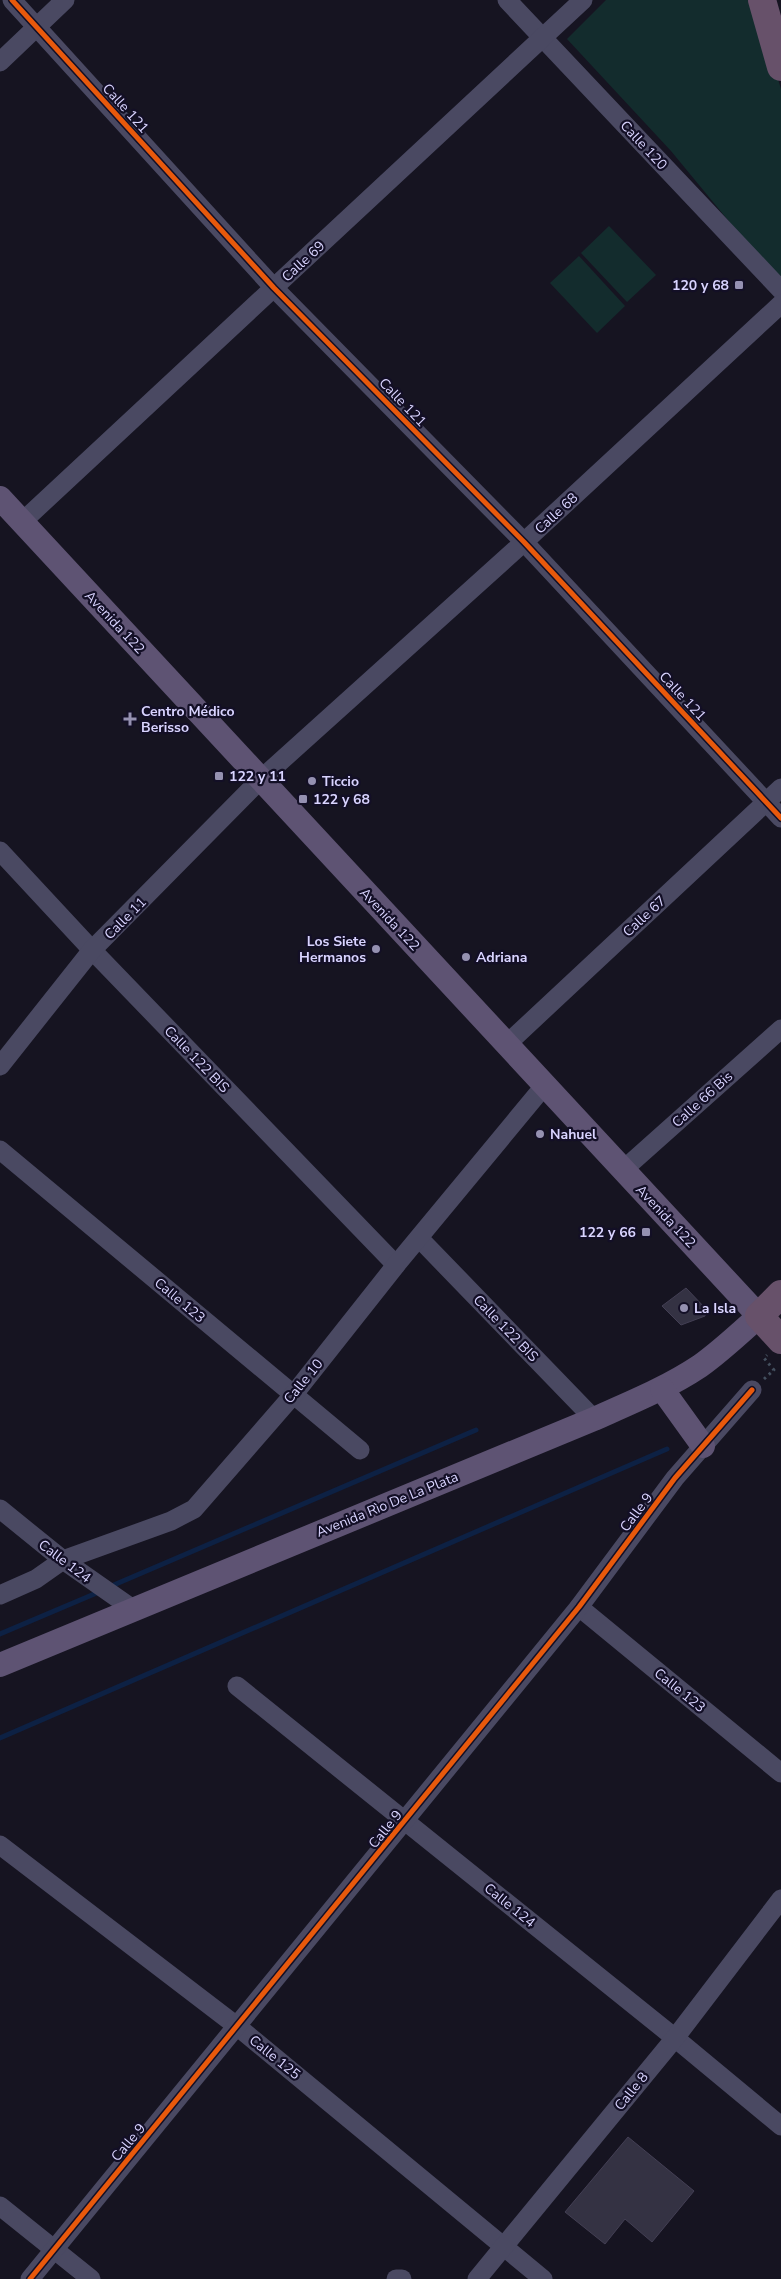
<svg xmlns="http://www.w3.org/2000/svg" width="781" height="2279" font-family="'Nunito Sans',sans-serif">
<rect width="100%" height="100%" fill="#161421"/>
<g fill="#132c2d">
<polygon points="606,0 754,0 781,89 781,276 778,277 760,259 671,151 567,39"/>
<polygon points="609,226 656,275 627,302 581,253"/>
<polygon points="579,256 625,306 597,333 550,283"/>
</g>
<g fill="none" stroke-linecap="round" stroke-linejoin="round">
<g stroke="#0d2144" stroke-width="5">
<polyline points="109,1587 476,1430"/>
<polyline points="0,1634 99,1592"/>
<polyline points="0,1738 667,1449"/>
</g>
</g>
<g fill="#343243" stroke="#433f54">
<polygon points="686,1288 706,1309 705,1316 681,1325 662,1306"/>
<polygon points="628,2137 694,2191 652,2242 625,2219 605,2244 565,2212"/>
</g>
<g fill="none" stroke-linecap="round" stroke-linejoin="round">
<polyline stroke="#44505f" stroke-width="3" stroke-dasharray="2.5 4" stroke-linecap="butt" points="764,1379 774,1370 764,1358 767,1355"/>
<g stroke="#4a4962" stroke-width="19">
<polyline points="12,0 274,288 524,542 781,818"/>
<polyline points="507,0 781,290"/>
<polyline points="0,62 65,0"/>
<polyline points="22,522 583,0"/>
<polyline points="0,851 92,950 396,1265"/>
<polyline points="507,1044 781,788"/>
<polyline points="0,1066 92,950 261,779 524,542 781,304"/>
<polyline points="0,1150 360,1450"/>
<polyline points="623,1170 781,1029"/>
<polyline points="419,1238 594,1419"/>
<polyline points="0,1509 63,1560 133,1609"/>
<polyline points="0,1595 36,1579 63,1560 171,1521 194,1509 294,1394 396,1265 545,1085"/>
<polyline points="579,1607 781,1773"/>
<polyline points="237,1686 675,2038 781,2126"/>
<polyline points="0,1845 238,2027 543,2279"/>
<polyline points="0,2206 91,2279"/>
<polyline points="30,2279 579,1607 675,1478 752,1390"/>
<polyline points="396,2279 402,2279"/>
<polyline points="477,2279 675,2038 781,1899"/>
</g>
<g stroke="#5e5373" stroke-width="24">
<path d="M0,498l759,818c-19,17 -38,35 -59,50 -33,22 -70,37 -106,53l-594,246"/>
<polyline points="662,1389 703,1446"/>
</g>
<g stroke="#67516a" stroke-width="28">
<polyline points="762,0 781,67"/>
<polyline points="781,1294 759,1316 781,1340"/>
</g>
<defs>
<g id="cycleway">
<polyline points="12,0 274,288 524,542 781,818"/>
<polyline points="30,2279 579,1607 675,1478 752,1390"/>
</g>
</defs>
<use href="#cycleway" stroke="#130f26" stroke-width="8"/>
<use href="#cycleway" stroke="#e8590c" stroke-width="5"/>
</g>
<g fill="#9591b1" stroke="#130f26" stroke-width="2">
<rect x="734" y="280" width="10" height="10" rx="2.5"/>
<path d="M127.5 711.5h5v5h5v5h-5v5h-5v-5h-5v-5h5z"/>
<rect x="214" y="771" width="10" height="10" rx="2.5"/>
<circle cx="312" cy="781" r="5"/>
<rect x="298" y="794" width="10" height="10" rx="2.5"/>
<circle cx="376" cy="949" r="5"/>
<circle cx="466" cy="957" r="5"/>
<circle cx="540" cy="1134" r="5"/>
<rect x="641" y="1227" width="10" height="10" rx="2.5"/>
<circle cx="684" cy="1308" r="5"/>
</g>
<g text-anchor="middle" stroke-width="4.5" stroke-linejoin="round" paint-order="stroke">
<g font-size="14" fill="#d9d4ff" stroke="#130f26">
<text transform="translate(126 108) rotate(48)" y="5">Calle 121</text>
<text transform="translate(644 145) rotate(47)" y="5">Calle 120</text>
<text transform="translate(303 261) rotate(-43)" y="5">Calle 69</text>
<text transform="translate(403 402) rotate(46)" y="5">Calle 121</text>
<text transform="translate(556 513) rotate(-43)" y="5">Calle 68</text>
<text transform="translate(115 622) rotate(47)" y="5">Avenida 122</text>
<text transform="translate(683 696) rotate(47)" y="5">Calle 121</text>
<text transform="translate(644 916) rotate(-43)" y="5">Calle 67</text>
<text transform="translate(125 918) rotate(-45)" y="5">Calle 11</text>
<text transform="translate(390 919) rotate(47)" y="5">Avenida 122</text>
<text transform="translate(197 1059) rotate(46)" y="5">Calle 122 BIS</text>
<text transform="translate(702 1099) rotate(-42)" y="5">Calle 66 Bis</text>
<text transform="translate(666 1216) rotate(47)" y="5">Avenida 122</text>
<text transform="translate(180 1300) rotate(40)" y="5">Calle 123</text>
<text transform="translate(506 1328) rotate(46)" y="5">Calle 122 BIS</text>
<text transform="translate(303 1381) rotate(-51)" y="5">Calle 10</text>
<text transform="translate(387 1504) rotate(-22)" y="5">Avenida Rìo De La Plata</text>
<text transform="translate(636 1512) rotate(-53)" y="5">Calle 9</text>
<text transform="translate(65 1561) rotate(37)" y="5">Calle 124</text>
<text transform="translate(680 1690) rotate(39)" y="5">Calle 123</text>
<text transform="translate(385 1829) rotate(-51)" y="5">Calle 9</text>
<text transform="translate(510 1905) rotate(39)" y="5">Calle 124</text>
<text transform="translate(275 2057) rotate(39)" y="5">Calle 125</text>
<text transform="translate(631 2091) rotate(-51)" y="5">Calle 8</text>
<text transform="translate(128 2142) rotate(-50)" y="5">Calle 9</text>
</g>
<g font-size="14" font-weight="bold" fill="#d9d4ff" stroke="#130f26" text-anchor="start">
<text x="729" y="290" text-anchor="end">120 y 68</text>
<text x="141" y="716">Centro Médico<tspan x="141" dy="16">Berisso</tspan></text>
<text x="229" y="781">122 y 11</text>
<text x="322" y="786">Ticcio</text>
<text x="313" y="804">122 y 68</text>
<text x="366" y="946" text-anchor="end">Los Siete<tspan x="366" dy="16">Hermanos</tspan></text>
<text x="476" y="962">Adriana</text>
<text x="550" y="1139">Nahuel</text>
<text x="636" y="1237" text-anchor="end">122 y 66</text>
<text x="694" y="1313">La Isla</text>
</g>
</g>
</svg>
